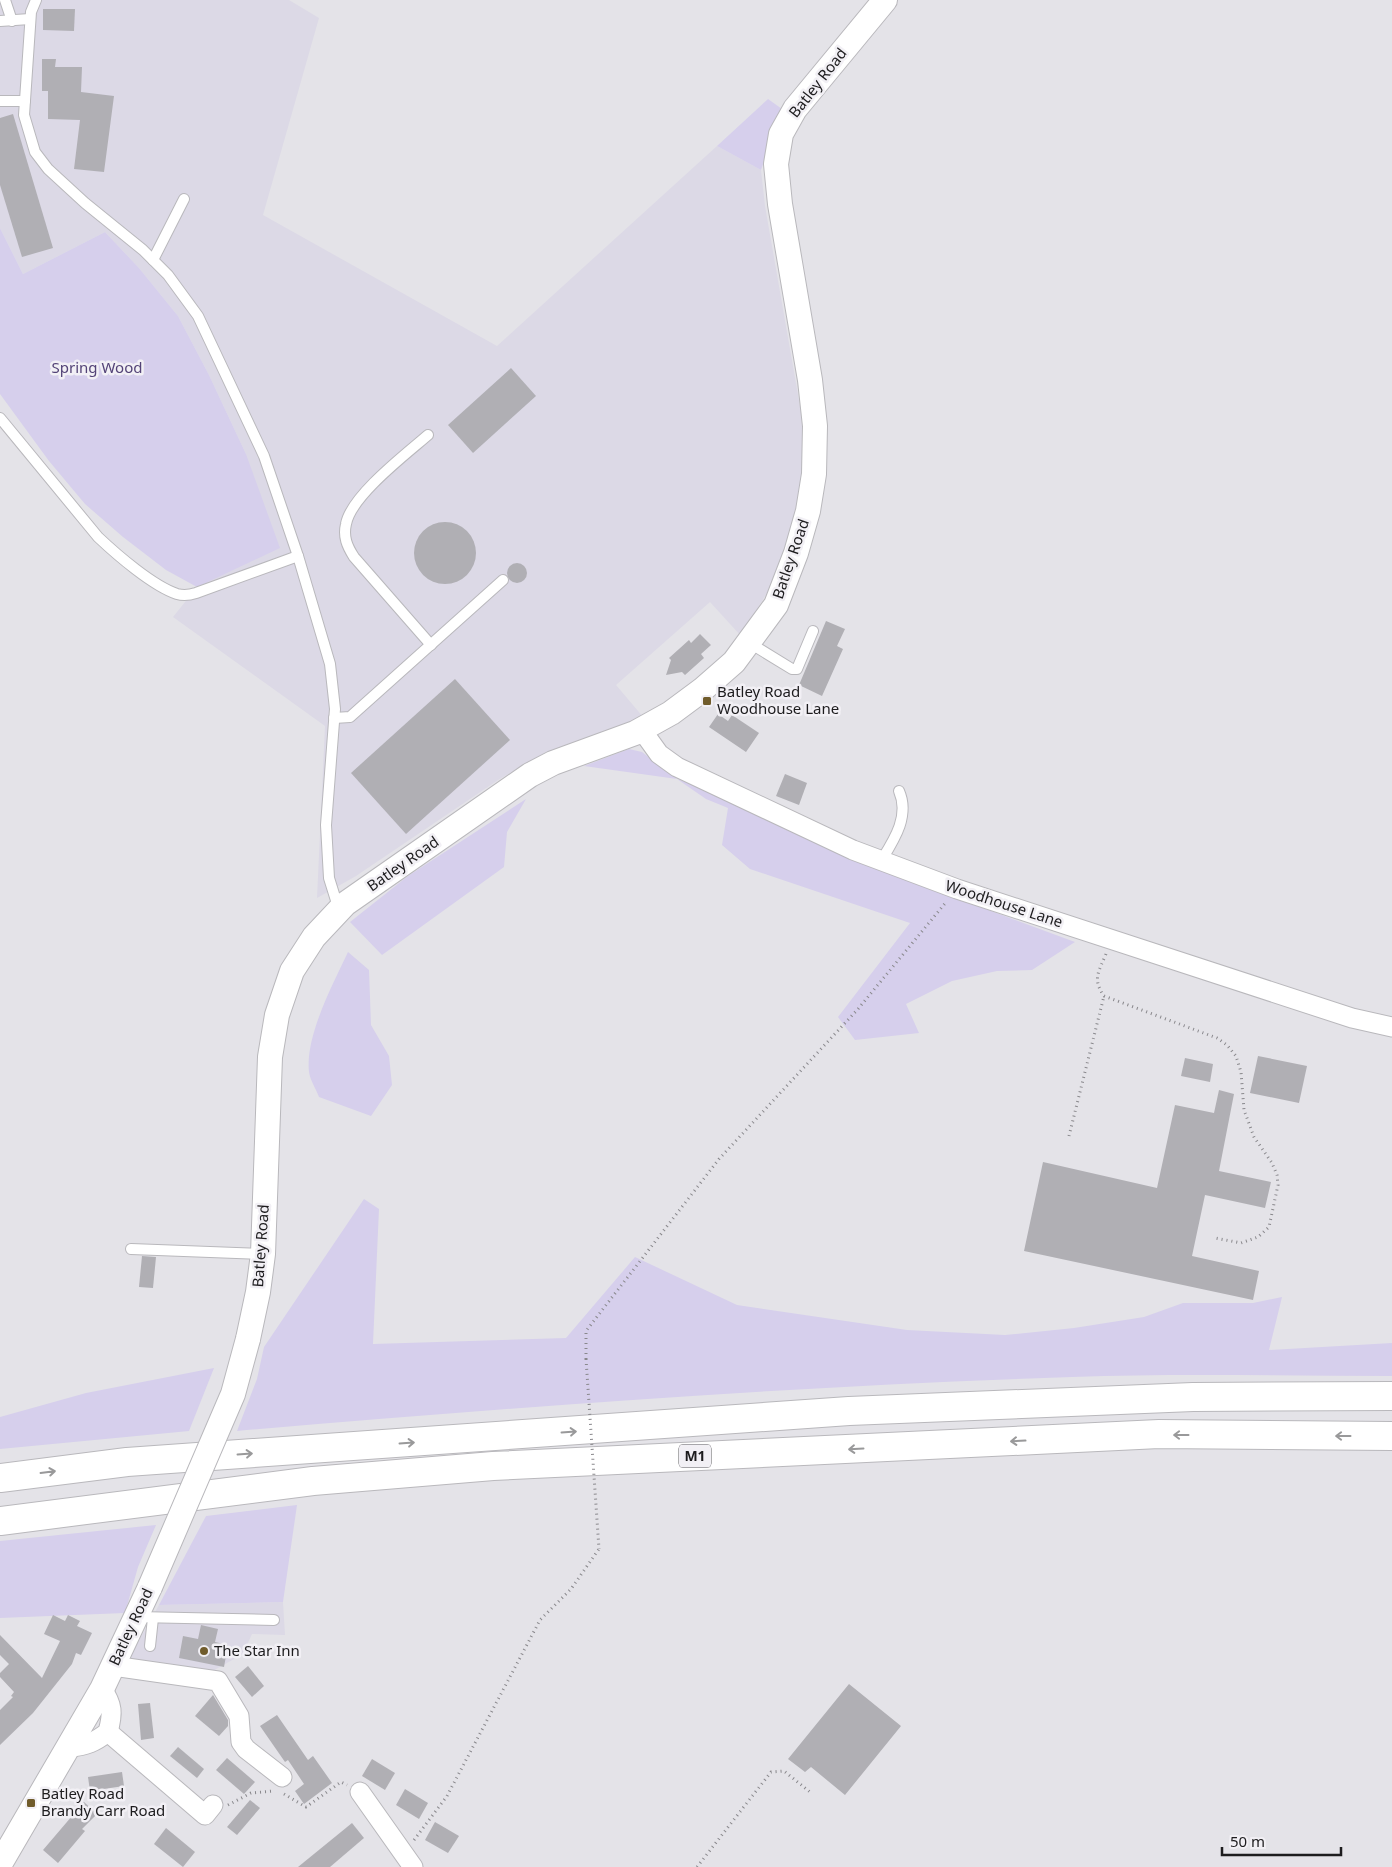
<svg xmlns="http://www.w3.org/2000/svg" width="1392" height="1867" font-family="'Noto Sans',sans-serif">
<rect width="100%" height="100%" fill="#e4e3e8"/>
<g fill="#dcd9e6">
<polygon points="0,0 289,0 319,18 263,215 497,346 717,146 761,170 765,206 801,412 805,473 796,514 771,586 741,636 710,602 616,685 644,718 546,752 498,780 356,876 317,898 325,726 173,617 197,587 246,454 209,375 178,316 139,268 105,232 23,274 0,228"/>
<polygon points="283,1602 285,1635 252,1634 243,1654 209,1673 126,1663 159,1605"/>
</g>
<g fill="#d6cfec">
<polygon points="768,99 782,109 761,170 717,146"/>
<polygon points="0,228 23,274 105,232 139,268 178,316 209,375 246,454 280,548 197,587 166,570 123,537 85,504 49,461 0,394"/>
<polygon points="629,749 642,752 677,779 710,791 785,829 851,859 1075,942 1032,970 997,971 952,981 906,1004 919,1033 855,1040 838,1017 910,923 750,869 722,845 728,808 706,799 677,779 584,766"/>
<polygon points="526,799 507,832 504,867 382,955 350,922 408,876"/>
<path d="M348,952l21,18 2,55 18,31 3,29 -21,31 -52,-19c-3,-8 -9,-17 -10,-25 -4,-36 24,-88 39,-120z"/>
<path d="M364,1199l15,10 -6,135 193,-6 69,-81 102,48 170,25 98,5 69,-7 70,-11 39,-14h70l29,-6 -13,53 123,-7v33c-106,0 -213,-3 -320,1 -278,9 -557,30 -835,54l20,-52 7,-32z"/>
<polygon points="214,1368 189,1431 0,1449 0,1417 86,1393"/>
<polygon points="297,1505 283,1602 159,1605 206,1516"/>
<polygon points="156,1525 138,1567 125,1613 0,1618 0,1541"/>
</g>
<g fill="#b0afb4">
<polygon points="43,9 75,9 74,31 43,30"/>
<polygon points="42,59 56,59 55,67 82,67 81,92 114,96 104,172 74,169 80,120 48,119 48,91 42,91"/>
<polygon points="13,114 53,248 22,257 0,185 0,118"/>
<polygon points="511,368 536,396 473,453 448,425"/>
<circle cx="445" cy="553" r="31"/>
<circle cx="517" cy="573" r="10"/>
<polygon points="826,621 845,629 837,646 843,649 822,696 799,685"/>
<polygon points="700,634 711,645 701,654 704,658 685,675 682,672 666,675 671,660 669,658 689,640 691,643"/>
<polygon points="455,679 510,740 406,834 351,773"/>
<polygon points="718,714 728,721 732,715 759,733 746,752 709,727"/>
<polygon points="785,774 807,783 799,805 776,796"/>
<polygon points="1258,1056 1307,1066 1299,1103 1250,1093"/>
<polygon points="1185,1058 1213,1064 1210,1082 1181,1076"/>
<polygon points="1219,1090 1234,1094 1219,1171 1271,1182 1265,1208 1205,1195 1192,1256 1259,1271 1253,1300 1024,1251 1043,1162 1157,1188 1175,1105 1214,1113"/>
<polygon points="142,1256 156,1257 153,1288 139,1287"/>
<polygon points="53,1615 65,1621 68,1615 80,1621 77,1626 92,1633 81,1655 76,1653 72,1664 33,1713 0,1745 0,1710 13,1697 11,1696 14,1692 0,1677 0,1673 9,1664 0,1655 0,1635 42,1678 60,1641 44,1634"/>
<polygon points="201,1625 218,1629 215,1642 228,1645 224,1667 179,1658 183,1636 198,1639"/>
<polygon points="248,1666 264,1686 252,1697 235,1677"/>
<polygon points="849,1684 901,1726 845,1795 811,1767 805,1772 788,1759"/>
<polygon points="213,1695 228,1720 228,1726 219,1736 195,1716"/>
<polygon points="150,1703 154,1738 141,1740 138,1704"/>
<polygon points="277,1715 308,1760 313,1756 332,1783 304,1804 295,1791 304,1784 288,1760 285,1762 260,1726"/>
<polygon points="178,1747 204,1769 197,1778 170,1756"/>
<polygon points="227,1758 255,1782 244,1794 216,1770"/>
<polygon points="372,1759 395,1773 385,1790 362,1776"/>
<polygon points="122,1772 124,1786 90,1791 88,1777"/>
<polygon points="405,1789 428,1803 419,1819 396,1805"/>
<polygon points="250,1800 260,1808 237,1835 227,1827"/>
<polygon points="84,1802 97,1814 82,1829 85,1831 58,1863 43,1850"/>
<polygon points="435,1822 459,1836 448,1853 425,1840"/>
<polygon points="352,1823 364,1838 330,1867 298,1867"/>
<polygon points="166,1828 195,1852 183,1867 154,1844"/>
</g>
<g fill="none" stroke-linecap="round" stroke-linejoin="round">
<defs>
<g id="service">
<polyline points="5,0 12,21"/>
<polyline points="36,0 31,12 24,115 35,152 48,169 85,203 143,250 168,275 198,316 264,456 298,556 330,664 335,709 326,825 329,878 339,910"/>
<polyline points="0,21 30,19"/>
<polyline points="0,101 25,101"/>
<polyline points="153,260 184,199"/>
<path d="M0,418l98,119c19,18 55,49 79,57 7,2 13,1 19,-1l102,-37"/>
<path d="M428,435c-22,19 -77,61 -82,89 -3,13 1,22 8,33l77,88"/>
<polyline points="748,642 792,669 797,669 813,631"/>
<polyline points="334,718 350,717 503,580"/>
<path d="M881,861c13,-21 29,-45 18,-70"/>
<polyline points="131,1249 263,1254"/>
<polyline points="137,1617 274,1620"/>
<polyline points="150,1646 153,1618"/>
</g>
<g id="minor">
<polyline points="641,729 659,754 677,767 853,850 957,889 1352,1018 1392,1027"/>
<polyline points="113,1666 218,1681 239,1716 241,1742 246,1749 282,1777"/>
<polyline points="108,1732 205,1815 213,1805"/>
<path d="M70,1747c16,-1 25,-5 38,-15 5,-19 5,-27 -6,-43"/>
<polyline points="360,1792 413,1867"/>
</g>
<g id="tertiary">
<polyline points="248,1339 258,1292 263,1254 270,1057 277,1015 292,971 314,937 345,904 530,775 553,763 635,733 671,713 702,690 734,662 776,605 796,553 808,511 814,474 815,426 810,380 780,204 776,164 781,134 795,109 885,0"/>
<polyline points="0,1864 102,1689 150,1587"/>
</g>
<g id="motorway">
<polyline points="0,1478 127,1462 849,1411 1193,1397 1392,1396"/>
<polyline points="0,1521 313,1481 493,1466 1159,1434 1392,1436"/>
</g>
</defs>
<use href="#service" stroke="#b9b8bc" stroke-width="12"/>
<use href="#minor" stroke="#b9b8bc" stroke-width="21"/>
<use href="#tertiary" stroke="#b9b8bc" stroke-width="26"/>
<use href="#motorway" stroke="#b9b8bc" stroke-width="30"/>
<g stroke="#89888c" stroke-width="3" stroke-dasharray="1 4" stroke-linecap="butt">
<path d="M1106,954c-7,17 -14,25 -2,42l113,42 10,7 9,11 5,16 3,38 10,27 18,26 5,12 1,10 -9,42 -11,10 -17,6 -26,-5"/>
<polyline points="1069,1136 1104,996"/>
<polyline points="586,1359 586,1331 719,1159 858,1009 947,901"/>
<polyline points="284,1794 306,1807 341,1782 347,1785"/>
<polyline points="228,1805 251,1793 274,1791"/>
<polyline points="414,1840 447,1796 540,1620 571,1589 599,1549"/>
<polyline points="697,1867 771,1772 784,1771 810,1792"/>
</g>
<use href="#service" stroke="#fff" stroke-width="10"/>
<use href="#minor" stroke="#fff" stroke-width="19"/>
<use href="#tertiary" stroke="#fff" stroke-width="24"/>
<use href="#motorway" stroke="#fff" stroke-width="28"/>
<defs>
<polyline id="tertiary-bridge" points="150,1587 233,1394 248,1339"/>
</defs>
<use href="#tertiary-bridge" stroke="#b9b8bc" stroke-width="26" stroke-linecap="butt"/>
<polyline stroke="#89888c" stroke-width="3" stroke-dasharray="1 4" stroke-linecap="butt" points="586,1359 599,1549"/>
<use href="#tertiary-bridge" stroke="#fff" stroke-width="24"/>
</g>
<defs><path id="oneway-shaft" d="M-6 0H5M1.5-3L5.5 0L1.5 3" fill="none" stroke-width="1.6" stroke-linecap="round" stroke-linejoin="round" transform="scale(1.25)"/></defs>
<g stroke="#99999a">
<use href="#oneway-shaft" transform="translate(569 1432) rotate(-4)"/>
<use href="#oneway-shaft" transform="translate(1181 1435) rotate(-180)"/>
<use href="#oneway-shaft" transform="translate(1343 1436) rotate(-180)"/>
<use href="#oneway-shaft" transform="translate(1018 1441) rotate(177)"/>
<use href="#oneway-shaft" transform="translate(407 1443) rotate(-4)"/>
<use href="#oneway-shaft" transform="translate(856 1449) rotate(177)"/>
<use href="#oneway-shaft" transform="translate(245 1454) rotate(-4)"/>
<use href="#oneway-shaft" transform="translate(48 1472) rotate(-7)"/>
</g>
<g fill="#705c2b" stroke="#f2f0f5" stroke-width="2">
<rect x="702" y="696" width="10" height="10" rx="2.5"/>
<circle cx="204" cy="1651" r="5"/>
<rect x="26" y="1798" width="10" height="10" rx="2.5"/>
</g>
<g text-anchor="middle" stroke-width="5" stroke-linejoin="round" paint-order="stroke">
<rect fill="#f2f0f5" stroke="#5d5c5e" stroke-width="1" x="679" y="1444.5" width="32" height="23" rx="4"/>
<g font-size="14" font-weight="bold" fill="#1d1c1e">
<text x="695" y="1461">M1</text>
</g>
<g font-size="15" fill="#1d1c1e" stroke="#f2f0f5">
<text transform="translate(818 83) rotate(-52)" y="5">Batley Road</text>
<text transform="translate(791 559) rotate(-71)" y="5">Batley Road</text>
<text transform="translate(403 864) rotate(-35)" y="5">Batley Road</text>
<text transform="translate(1004 904) rotate(18)" y="5">Woodhouse Lane</text>
<text transform="translate(261 1246) rotate(-86)" y="5">Batley Road</text>
<text transform="translate(131 1627) rotate(-65)" y="5">Batley Road</text>
</g>
<g font-size="15" fill="#534377" stroke="#f2f0f5">
<text x="97" y="373">Spring Wood</text>
</g>
<g font-size="15" fill="#1d1c1e" stroke="#f2f0f5" text-anchor="start">
<text x="717" y="697">Batley Road<tspan x="717" dy="17">Woodhouse Lane</tspan></text>
<text x="214" y="1656">The Star Inn</text>
<text x="41" y="1799">Batley Road<tspan x="41" dy="17">Brandy Carr Road</tspan></text>
</g>
</g>
<path d="M1222 1847v8h119v-8" fill="none" stroke="#1d1c1e" stroke-width="2.5"/>
<text x="1230" y="1847" font-size="15" fill="#1d1c1e" stroke="#f2f0f5" stroke-width="4" paint-order="stroke">50 m</text>
</svg>
